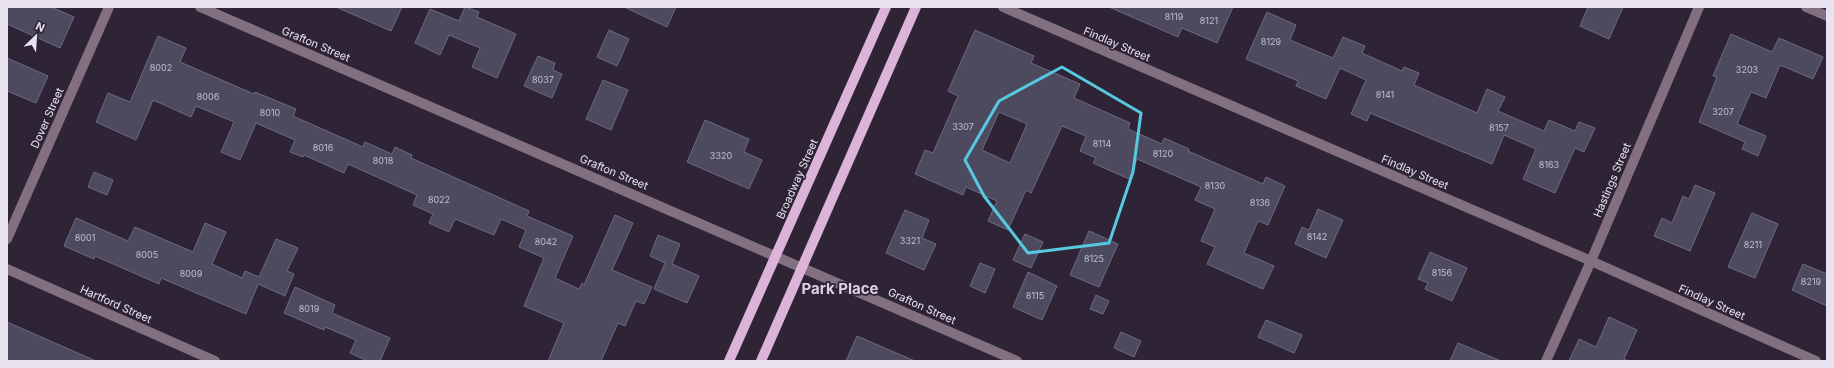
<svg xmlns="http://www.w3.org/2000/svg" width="1834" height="368" font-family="Inter,sans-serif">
<rect width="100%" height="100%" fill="#2e2436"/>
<g fill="#4d4a60" stroke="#6d6a80" fill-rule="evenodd">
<polygon points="7,7 51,7 74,17 60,48 7,24"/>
<polygon points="336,7 402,7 391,31"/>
<polygon points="465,7 479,12 477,17 516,34 497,78 472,67 480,48 449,35 440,55 415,43 430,9 459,21"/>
<polygon points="624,7 676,7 667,27"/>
<polygon points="1109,7 1233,7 1217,43 1182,28 1178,37"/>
<polygon points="1588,7 1623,7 1609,39 1580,26"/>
<polygon points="1267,12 1296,25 1290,40 1333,58 1343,37 1365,46 1362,53 1402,71 1404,67 1419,73 1414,85 1477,113 1487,89 1505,97 1498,111 1544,131 1549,120 1575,131 1579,122 1595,128 1584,152 1575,148 1555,193 1523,179 1536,149 1504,135 1492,164 1370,113 1367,121 1351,114 1366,80 1340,68 1326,99 1296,86 1298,81 1246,59"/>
<polygon points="609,30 629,39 617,66 597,57"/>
<path d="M975,30l59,26 -3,7 49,21 -6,14 56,25 -2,6 34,15 2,-6 25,11 -1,2 75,33 3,-7 19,9 -17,39 -10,-4 -14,32 30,13 -11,23 -56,-25 8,-17 -14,-6 14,-32 -20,-9 6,-13 -64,-28 -8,20 -36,-16 3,-5 -16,-7 6,-15 -24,-10 -31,67 -5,-3 -18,40 -20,-9 9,-20 -31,-14 -3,8 -48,-21 10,-24 8,3 25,-57 -10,-5zM999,112l28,12 -17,39 -28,-13z"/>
<polygon points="1731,34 1772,52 1779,38 1823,57 1813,79 1780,65 1766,98 1751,92 1737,124 1766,136 1758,156 1742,149 1745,142 1699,122 1717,77 1713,76"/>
<polygon points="158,36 186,48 180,62 254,94 255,92 296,109 293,116 363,147 365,142 392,154 395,147 412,155 411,158 529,211 527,216 573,236 555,278 579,289 582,283 584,285 615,215 633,223 612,270 652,287 644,304 636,301 625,326 618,323 601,361 548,361 564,323 524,306 544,258 519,247 526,230 501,219 494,235 455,219 449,232 429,223 433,214 413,205 417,195 348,164 344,173 304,155 303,157 290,152 295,140 256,123 240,160 221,152 234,122 196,106 191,117 153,100 136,140 96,122 108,93 130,102"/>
<polygon points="538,56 555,63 553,70 562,74 552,98 524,86"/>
<polygon points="7,58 48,76 36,103 7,91"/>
<polygon points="603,80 628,90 611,130 586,119"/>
<polygon points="705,120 749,139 744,152 762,160 749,189 687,162"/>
<polygon points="94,172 113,180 107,195 88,187"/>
<polygon points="1695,185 1715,193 1690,251 1654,236 1662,218 1672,223 1683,196 1689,199"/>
<polygon points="1318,209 1343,220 1326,258 1295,244 1302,227 1309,230"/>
<polygon points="905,210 929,220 922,238 936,244 924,270 886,253"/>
<polygon points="1752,213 1778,224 1755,278 1728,267"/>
<polygon points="76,218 128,241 135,227 193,252 205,223 226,232 212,264 242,278 245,271 259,277 276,239 298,248 287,271 294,274 285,296 258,284 246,314 161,278 159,284 95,256 94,259 64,246"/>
<polygon points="1089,231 1118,244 1099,287 1070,275"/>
<polygon points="1025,234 1043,242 1031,268 1013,260"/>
<polygon points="658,235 680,244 672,264 699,276 687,303 654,289 665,263 650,256"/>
<polygon points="1430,252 1467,268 1452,301 1425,289 1428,283 1418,279"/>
<polygon points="980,263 995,269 985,293 970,286"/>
<polygon points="1803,264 1827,274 1827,306 1792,290"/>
<polygon points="1028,272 1057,286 1042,320 1013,307"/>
<polygon points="295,287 335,305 332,313 390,338 380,361 368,361 350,353 356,340 325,327 324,330 284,313"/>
<polygon points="1096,295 1109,301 1103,314 1090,309"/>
<polygon points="1609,317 1637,330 1624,359 1628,361 1569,361 1579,339 1596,347"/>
<polygon points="1266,320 1302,335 1294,353 1258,337"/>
<polygon points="7,322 96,361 7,361"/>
<polygon points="1121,332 1141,341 1134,357 1114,348"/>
<polygon points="857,336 915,361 846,361"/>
<polygon points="1458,343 1501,361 1450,361"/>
</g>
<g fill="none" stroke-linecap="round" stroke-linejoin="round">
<g stroke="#826f80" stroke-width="10">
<polyline points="200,7 1017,361"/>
<polyline points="1003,7 1591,261 1816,361"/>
<polyline points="1806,7 1827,16"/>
<polyline points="7,239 109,7"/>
<polyline points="7,269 215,361"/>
<polyline points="1546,361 1591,261 1699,7"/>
</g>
<g stroke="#dcb4d8" stroke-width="10">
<polyline points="729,361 886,7"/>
<polyline points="761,361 916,7"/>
</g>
</g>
<path fill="none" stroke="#56c9e0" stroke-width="3" stroke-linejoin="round" d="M1062,67l79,46 -8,59 -24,71 -81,10 -44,-57 -19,-36 34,-59z"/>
<g text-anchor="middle" stroke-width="3.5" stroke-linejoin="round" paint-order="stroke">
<g font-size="9" fill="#c2bdcb">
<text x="1174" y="20">8119</text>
<text x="1209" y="24">8121</text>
<text x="1271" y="45">8129</text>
<text x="161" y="71">8002</text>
<text x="1747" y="73">3203</text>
<text x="543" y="83">8037</text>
<text x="1385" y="98">8141</text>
<text x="208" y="100">8006</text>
<text x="1723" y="115">3207</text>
<text x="270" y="116">8010</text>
<text x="963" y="130">3307</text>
<text x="1499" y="131">8157</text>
<text x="1102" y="147">8114</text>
<text x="323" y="151">8016</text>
<text x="1163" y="157">8120</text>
<text x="721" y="159">3320</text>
<text x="383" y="164">8018</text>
<text x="1549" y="168">8163</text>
<text x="1215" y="189">8130</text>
<text x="439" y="203">8022</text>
<text x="1260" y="206">8136</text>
<text x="1317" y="240">8142</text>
<text x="85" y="241">8001</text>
<text x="910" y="244">3321</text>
<text x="546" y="245">8042</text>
<text x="1753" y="248">8211</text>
<text x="147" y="258">8005</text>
<text x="1094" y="262">8125</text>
<text x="1442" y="276">8156</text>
<text x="191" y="277">8009</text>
<text x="1811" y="285">8219</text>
<text x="1035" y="299">8115</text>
<text x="309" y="312">8019</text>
</g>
<g font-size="11" fill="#e9e3ef" stroke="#2e2436">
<text transform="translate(316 44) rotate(23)" y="4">Grafton Street</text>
<text transform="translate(1117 44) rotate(23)" y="4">Findlay Street</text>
<text transform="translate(47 118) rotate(-66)" y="4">Dover Street</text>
<text transform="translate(614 172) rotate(23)" y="4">Grafton Street</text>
<text transform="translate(1415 172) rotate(23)" y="4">Findlay Street</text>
<text transform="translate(797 179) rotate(-66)" y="4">Broadway Street</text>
<text transform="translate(1612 180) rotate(-67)" y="4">Hastings Street</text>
<text transform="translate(1712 302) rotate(24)" y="4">Findlay Street</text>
<text transform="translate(116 304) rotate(24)" y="4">Hartford Street</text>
<text transform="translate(922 306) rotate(24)" y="4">Grafton Street</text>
</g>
<g font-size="15" font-weight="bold" fill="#ddd0e8" stroke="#2e2436">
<text x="840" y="294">Park Place</text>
</g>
</g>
<rect width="1834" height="368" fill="none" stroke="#e9e3ef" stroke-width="16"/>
<g transform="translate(36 36) rotate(25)" stroke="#2e2436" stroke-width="3" paint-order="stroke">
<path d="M0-3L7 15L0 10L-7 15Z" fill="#e9e3ef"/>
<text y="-6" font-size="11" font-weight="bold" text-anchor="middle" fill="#e9e3ef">N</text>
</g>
</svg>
